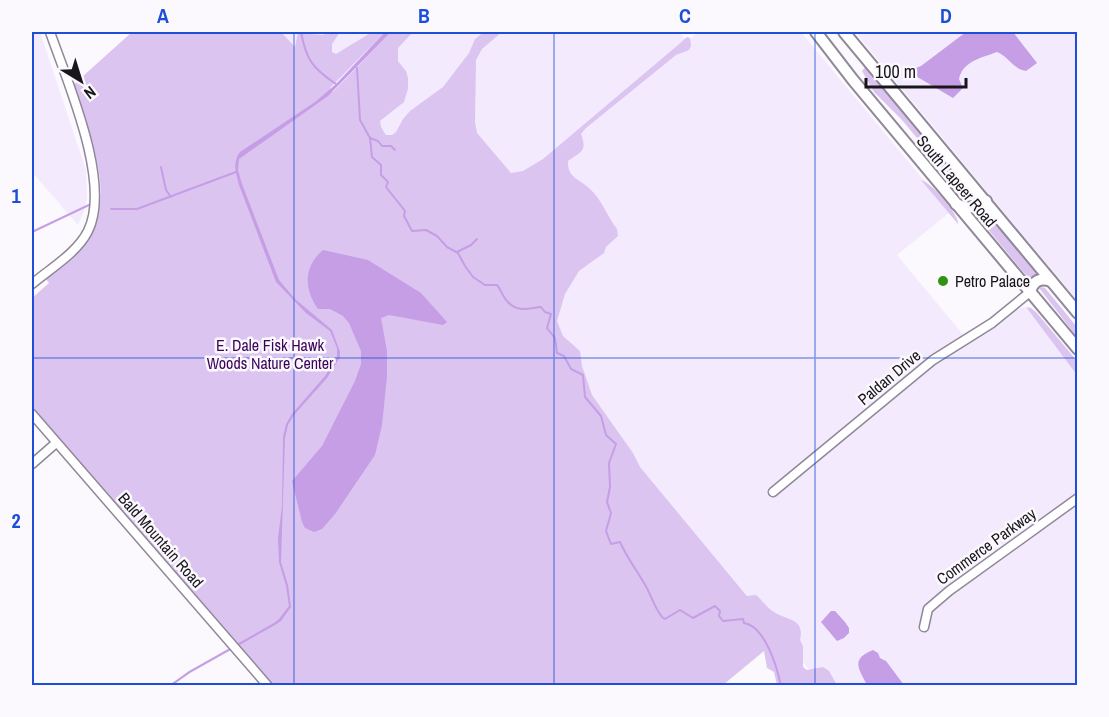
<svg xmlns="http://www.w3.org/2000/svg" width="1109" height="717" font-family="'Archivo Narrow',sans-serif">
<rect width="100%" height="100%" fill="#fbf9fd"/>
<g fill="#f4eafd">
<polygon points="32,32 40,32 86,170 87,198 84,211 78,225 32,172"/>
<polygon points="281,32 679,32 687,41 699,32 801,32 950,212 897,255 969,342 1018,309 1024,307 1037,313 1077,362 1077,685 822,685 642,470 368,132"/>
<polygon points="855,32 1077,32 1077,300 1040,256"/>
</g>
<g fill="#dcc4f1">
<path d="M132,32h149l14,15 3,-15h11v2l14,1 5,-3h12l-8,12v8l4,2 36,-22h13l-55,56 3,4 58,-60h22l-15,16v13l8,10 2,7v11l-4,13 -24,19 1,6 5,8h6l4,-3 7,-13 7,-8 33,-24 26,-34 6,-14 9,-7h18l-20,17 -6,11 -1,62 2,11 34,40 12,-2 20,-12 135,-114 9,-8 3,1 1,8 -2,4 -13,5 -90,73 -5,6c7,18 -1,18 -13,27 -1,17 12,18 22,28 12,11 17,27 27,40l1,7 -12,11 -2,6 -25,18 -14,23 -8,27 6,15 17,15 2,15 10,29 41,58 7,14 107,129 9,-1c6,5 11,13 18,17 14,9 31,6 26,28l3,6v21l4,3 16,-3 6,4 8,14h-60l-3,-13 -7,-4 -3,-17 -41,34h-450l-241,-277v-110l17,-15 -4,-5c13,-11 31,-23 41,-37 33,-46 2,-108 -14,-155z"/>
<polygon points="865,67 868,68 970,194 955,184 902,120 874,92 862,71"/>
<path d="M921,180c10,2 38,34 37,44z"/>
<polygon points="985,211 987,211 1038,274 1029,279 982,222 981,216"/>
<polygon points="1041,287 1045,288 1077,327 1077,337 1039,288"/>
<polygon points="1026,307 1031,308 1036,312 1077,361 1077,375"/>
</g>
<g fill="#c59ee6">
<path d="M385,32h6l-63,64 -89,63 -1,11 4,14 37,96 16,19 37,31 8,22v5l-13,21 -33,37 -6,10 -3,13 -4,124 7,23 3,22 -10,14 -6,4 -85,48 -17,12 -5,1 21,-15 85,-48 5,-4 10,-13 -3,-20 -7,-24 -1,-24 4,-32 1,-69 3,-13 6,-10 33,-38 12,-19v-9l-7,-17 -24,-18 -30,-31 -37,-97c-3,-12 -7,-22 1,-33l75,-50 21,-18z"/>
<path d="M966,32h47l24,31 -11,8c-13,-2 -17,-14 -29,-19 -16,6 -34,9 -38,27l4,9 -10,10 -39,-23 -1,-6 8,-3z"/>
<path d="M323,250l45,10 53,33 26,29 -4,3 -54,-10 -8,3 6,33v25l-5,49 -7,30 -40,59 -13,15 -8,3 -9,-4 -3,-6 -10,-41 30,-35 33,-65 6,-17v-13l-12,-28 -6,-7 -13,-7h-12c-14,-20 -15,-42 5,-59z"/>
<polygon points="831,611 835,611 845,622 849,628 849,633 844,638 837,641 821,622"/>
<path d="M873,650l5,3 2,5 6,3 18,24h-37c-8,-16 -17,-26 6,-35z"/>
</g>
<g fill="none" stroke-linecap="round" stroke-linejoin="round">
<g stroke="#c59ee6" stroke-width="2">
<path d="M301,32c5,27 11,36 35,52"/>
<path d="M357,68l3,52 10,18 2,19 9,8v10l7,7 -2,5 19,24 -1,5 8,15 14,-1 11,6 10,11 11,6 7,13 8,11 12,8h12c5,6 6,13 11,17 10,11 21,6 33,5l4,5 6,2 -4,14 8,10 2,15 7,3 7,13 12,6 2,22 16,19 5,19 10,9 -7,19 1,24 -3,15 4,11 -5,18 5,13 9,-2c7,16 16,27 24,41 7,11 10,24 18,34l3,2 15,-9 13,8 22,-12 5,5 -1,5 4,5 20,-2 1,4c21,3 33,44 37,63"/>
<polyline points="370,138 378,141 382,146 391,146 395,150"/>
<polyline points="161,167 166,190 171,197"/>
<polyline points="111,209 137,209 236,172"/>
<polyline points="32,232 91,204"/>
<polyline points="457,252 471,245 477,239"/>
</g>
<defs>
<g id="minor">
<path d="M32,284c19,-16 45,-31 56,-53 24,-48 -21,-150 -38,-199"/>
<polyline points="32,414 268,686"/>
<polyline points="32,464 56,443"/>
<polyline points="773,492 933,360 992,323 1030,292"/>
<polyline points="924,627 928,609 949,591 1078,498"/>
</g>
<g id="major">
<polyline points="816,32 853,80 1078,349"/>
<polyline points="844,32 1078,313"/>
<path d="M956,204c11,6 19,4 30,-3"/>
<path d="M1030,292c3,-11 10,-15 21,-11"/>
</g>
</defs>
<use href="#minor" stroke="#908898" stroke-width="11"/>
<use href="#major" stroke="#908898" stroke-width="14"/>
<use href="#minor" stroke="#fff" stroke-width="8"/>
<use href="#major" stroke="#fff" stroke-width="10"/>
</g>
<path fill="none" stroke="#1d4ed8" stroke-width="1.5" stroke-opacity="0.55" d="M294,32v654M554,32v654M815,32v654M32,358h1046"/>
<circle fill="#309210" stroke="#fbf9fd" stroke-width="2" cx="943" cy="281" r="6"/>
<g text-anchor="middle" stroke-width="5" stroke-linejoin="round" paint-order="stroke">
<g font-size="16" fill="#18151b" stroke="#fbf9fd">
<text transform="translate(957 181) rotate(50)" y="6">South Lapeer Road</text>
<text transform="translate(889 377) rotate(-40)" y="6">Paldan Drive</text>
<text transform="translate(161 540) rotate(49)" y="6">Bald Mountain Road</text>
<text transform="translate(986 546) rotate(-36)" y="6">Commerce Parkway</text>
</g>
<g font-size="16" fill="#18151b" stroke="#fbf9fd" text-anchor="start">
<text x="955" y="287">Petro Palace</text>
</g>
<g font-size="16" fill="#3c035b" stroke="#fbf9fd">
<text x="270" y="351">E. Dale Fisk Hawk<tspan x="270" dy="18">Woods Nature Center</tspan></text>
</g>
</g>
<rect width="1109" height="717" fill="none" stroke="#fbf9fd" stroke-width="66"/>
<g transform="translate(81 81) rotate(142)" stroke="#fbf9fd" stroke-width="4.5" paint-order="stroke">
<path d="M0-4.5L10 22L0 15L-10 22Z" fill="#18151b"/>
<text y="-9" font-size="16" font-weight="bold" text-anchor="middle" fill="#18151b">N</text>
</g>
<path d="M866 78v9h100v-9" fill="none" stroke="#18151b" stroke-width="3"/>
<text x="875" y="78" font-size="18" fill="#18151b" stroke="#fbf9fd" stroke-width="4.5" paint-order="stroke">100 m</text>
<rect x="33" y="33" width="1043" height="651" fill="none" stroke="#1d4ed8" stroke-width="2"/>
<g font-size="20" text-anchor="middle" font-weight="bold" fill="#1d4ed8">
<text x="163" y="23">A</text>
<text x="424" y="23">B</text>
<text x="685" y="23">C</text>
<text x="946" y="23">D</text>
<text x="16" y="203">1</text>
<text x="16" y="528">2</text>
</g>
</svg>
